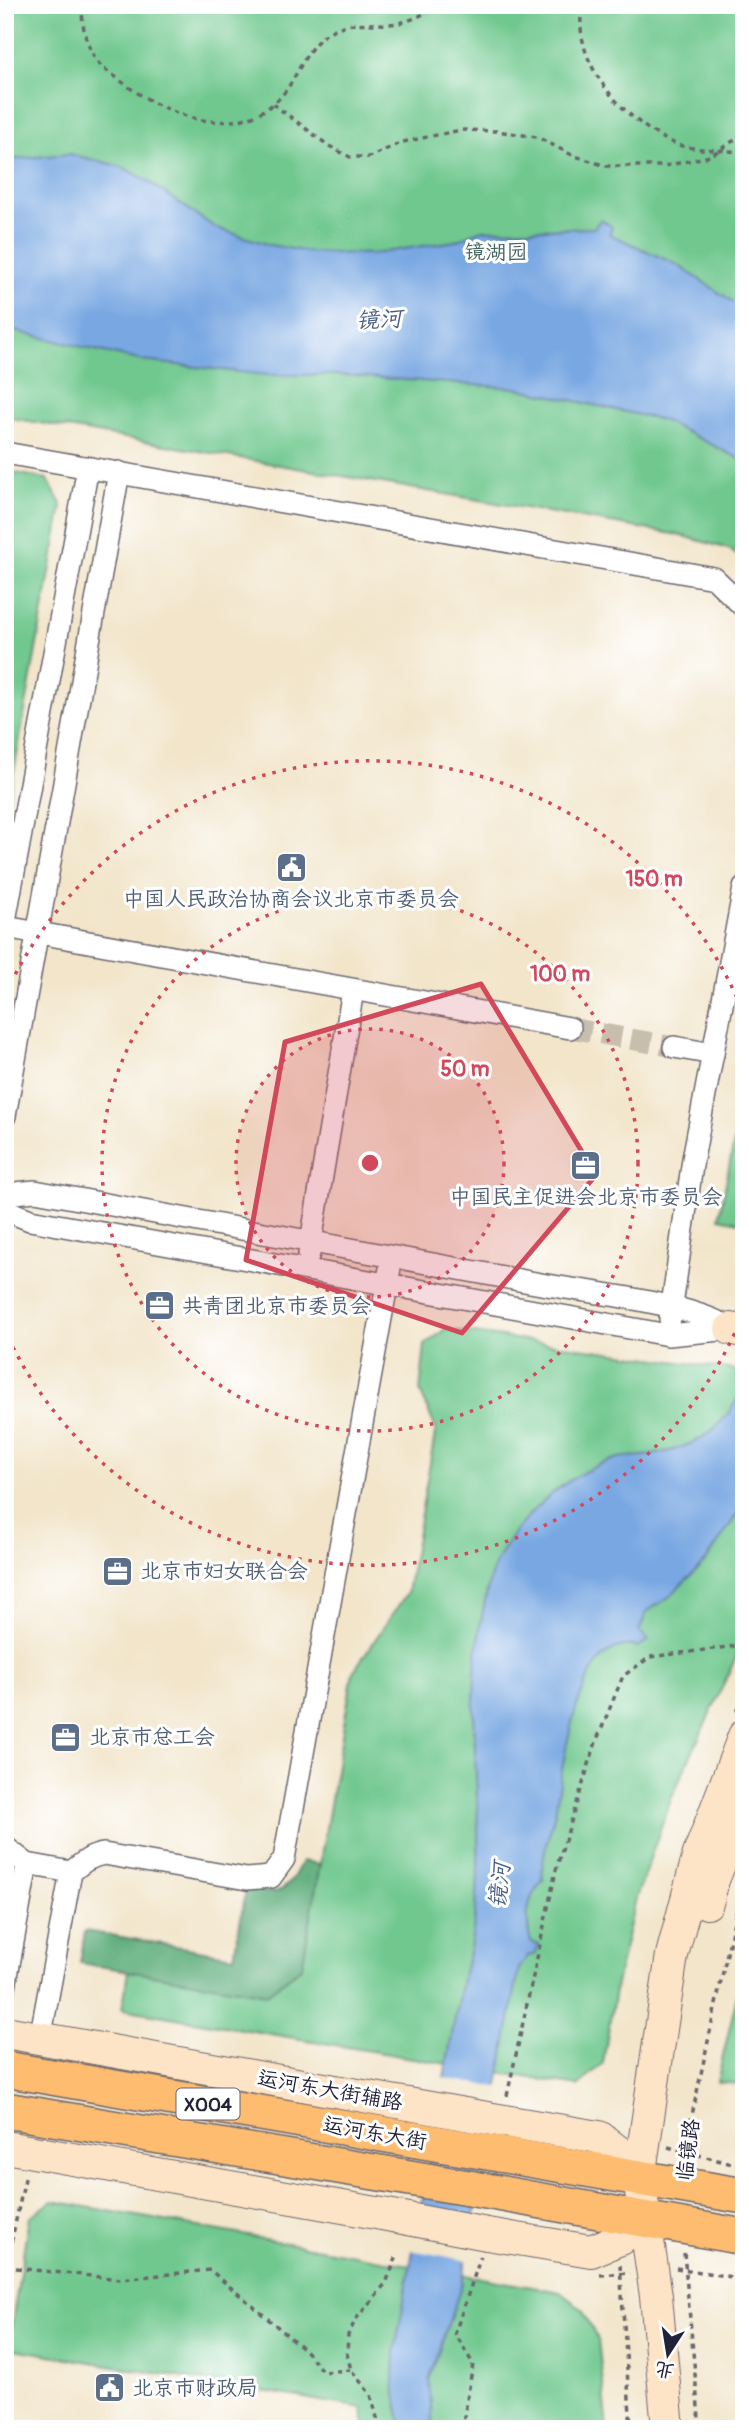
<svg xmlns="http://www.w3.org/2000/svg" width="749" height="2434" font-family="Pangolin,'LXGW WenKai TC',sans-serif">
<rect width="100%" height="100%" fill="#fff"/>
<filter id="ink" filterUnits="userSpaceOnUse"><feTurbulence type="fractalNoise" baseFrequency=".0143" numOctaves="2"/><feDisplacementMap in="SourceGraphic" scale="14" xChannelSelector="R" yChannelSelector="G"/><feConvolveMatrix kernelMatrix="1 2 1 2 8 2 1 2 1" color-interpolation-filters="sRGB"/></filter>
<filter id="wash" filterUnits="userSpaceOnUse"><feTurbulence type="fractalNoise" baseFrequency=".00686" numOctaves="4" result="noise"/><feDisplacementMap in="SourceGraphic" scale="28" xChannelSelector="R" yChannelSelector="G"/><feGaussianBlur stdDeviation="1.57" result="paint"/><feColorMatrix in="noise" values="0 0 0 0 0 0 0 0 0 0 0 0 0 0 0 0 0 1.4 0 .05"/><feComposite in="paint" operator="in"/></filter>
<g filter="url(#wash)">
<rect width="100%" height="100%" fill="#f2e5ca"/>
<g fill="#70c88e" stroke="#497564" stroke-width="2">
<polygon points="5,5 744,5 744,561 729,549 679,535 5,417"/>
<polygon points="5,471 47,479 62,506 5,821"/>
<polygon points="744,1091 744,1223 719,1218"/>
<polygon points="445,1329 744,1371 744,1640 673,1794 636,1898 616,1984 603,2063 578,2086 122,2009 129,1971 267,1994 302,1967 353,1672 407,1593 436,1429 420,1391 425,1345"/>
<polygon points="744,1966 744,2085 717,2082"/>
<polygon points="53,2201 560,2292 582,2309 598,2340 608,2429 365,2429 363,2408 8,2348 29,2217"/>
</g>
<path fill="#5cac79" stroke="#3f675a" stroke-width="2" d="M302,1861l18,3 -18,103 -35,27 -187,-31 5,-32 149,25 12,-67c35,6 40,5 56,-28z"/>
<g fill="#78a7e2" stroke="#4d648e" stroke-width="2">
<polygon points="69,154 120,166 140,176 216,228 270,245 309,252 372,254 455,241 482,230 594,228 601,219 612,227 609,234 676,264 744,309 744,461 662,420 516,388 340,375 266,375 143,361 5,329 5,160"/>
<path d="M744,1387v117l-38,57 -37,36 -22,15 -8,19 10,9 -11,7c-61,-16 -75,121 -82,160 -5,26 -16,48 -13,73 -17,18 -18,39 -12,62l8,3 -3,9 -8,2 -9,13 -57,315 -33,96 4,49h-31l-8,-47 1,-32 67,-371c38,-122 -6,-250 22,-373 4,-20 7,-37 18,-55 25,-42 69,-80 117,-93 10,-2 21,-1 32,-3 47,-8 72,-25 93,-68z"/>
</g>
<g fill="#f2e5ca">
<polygon points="442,2078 502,2088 494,2131 434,2120"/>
<polygon points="418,2209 477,2220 470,2261 411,2250"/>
</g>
</g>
<g filter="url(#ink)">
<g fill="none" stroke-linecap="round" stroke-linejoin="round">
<polyline stroke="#c8bead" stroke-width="21" stroke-dasharray="21 10" stroke-linecap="butt" points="570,1028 674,1047"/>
<defs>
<g id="street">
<polyline points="5,453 714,578 744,607"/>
<polyline points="5,921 88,467"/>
<polyline points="5,927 570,1028"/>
<polyline points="674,1047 713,1054"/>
<polyline points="5,1116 119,472"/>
<path d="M5,1194l30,-3c169,31 338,61 506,93 51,9 150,19 190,45"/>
<polyline points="5,1210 30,1220 668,1335 731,1329"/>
<polyline points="309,1254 353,990"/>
<polyline points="670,1319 693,1159 744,888"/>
<polyline points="5,1847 27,1864 71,1872"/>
<polyline points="5,1987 27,1864"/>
<path d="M40,2039l31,-167c11,-9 19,-16 33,-18l143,25 24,-2 13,-18 108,-602"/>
</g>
<g id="secondary">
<polyline points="731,1329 744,1331"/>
<polyline points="707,1903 713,1880 744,1803"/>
<polyline points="5,2032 408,2104"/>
<polyline points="510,2122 599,2137 621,2154 639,2178"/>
<polyline points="5,2147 382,2214"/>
<polyline points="487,2234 591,2251 620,2239 644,2220"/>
<polyline points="668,2429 656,2296 639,2178 672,1955 699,1854 744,1736"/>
</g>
<g id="primary">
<polyline points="5,2069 411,2139"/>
<polyline points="5,2110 404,2177"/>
<polyline points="499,2154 744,2196"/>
<polyline points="492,2192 744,2237"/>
</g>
</defs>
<use href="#street" stroke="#6b666d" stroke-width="24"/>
<use href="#secondary" stroke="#6b666d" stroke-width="34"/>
<use href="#primary" stroke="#6b666d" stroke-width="38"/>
<g stroke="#6b666d" stroke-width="3.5" stroke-dasharray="5 5" stroke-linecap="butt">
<path d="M82,5c0,21 3,38 15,56 5,8 17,14 24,20 40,32 106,60 152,23 26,-20 28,-58 60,-74 20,-10 35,-5 56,-6 19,-1 34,-9 50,-19"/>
<polyline points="571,5 608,11 653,5"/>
<path d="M581,8c0,11 -1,22 2,33 8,42 55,90 96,104 20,6 44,4 65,8"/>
<polyline points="273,104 329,146 350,157 369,157 403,142 461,130 496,131 537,137 572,155 606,166 665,166 710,156 744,134"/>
<polyline points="737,1712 744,1694"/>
<polyline points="507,2096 557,1866 596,1742 623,1676 650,1657 744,1645"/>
<polyline points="668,2147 744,2167"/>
<polyline points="685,2162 689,2129 744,1875"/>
<polyline points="684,2253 700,2429"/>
<polyline points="620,2265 631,2429"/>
<polyline points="6,2267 120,2279 210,2270 305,2350 323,2372 351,2370"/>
<polyline points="676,2268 744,2279"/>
<polyline points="5,2271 26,2174"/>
<polyline points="600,2275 630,2273"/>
<polyline points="380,2429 371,2395 351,2370 347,2354 348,2335 356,2319 386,2283 397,2256"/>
<polyline points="462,2429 473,2364 455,2333 481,2256"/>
</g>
<use href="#street" stroke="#fff" stroke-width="21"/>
<use href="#secondary" stroke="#fee4c6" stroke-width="32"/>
<use href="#primary" stroke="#fdbc70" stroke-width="35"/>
<defs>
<g id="secondary-bridge">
<polyline points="408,2104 510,2122"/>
<polyline points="382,2214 487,2234"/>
</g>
<g id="primary-bridge">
<polyline points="411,2139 499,2154"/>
<polyline points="404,2177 492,2192"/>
</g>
</defs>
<use href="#secondary-bridge" stroke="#6b666d" stroke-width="34" stroke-linecap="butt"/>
<use href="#primary-bridge" stroke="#6b666d" stroke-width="38" stroke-linecap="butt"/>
<use href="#secondary-bridge" stroke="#fee4c6" stroke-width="32"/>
<use href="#primary-bridge" stroke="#fdbc70" stroke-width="35"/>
</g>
</g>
<path fill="#d1495b" fill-opacity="0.2" stroke="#d1495b" stroke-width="5" stroke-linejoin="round" d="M481,984l115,191 -134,158 -216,-73 39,-218z"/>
<circle cx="370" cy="1163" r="134" fill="#d1495b" fill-opacity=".12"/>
<g fill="none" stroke="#d1495b" stroke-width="3.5" stroke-dasharray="3.5 7">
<circle cx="370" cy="1163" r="134"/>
<circle cx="370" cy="1163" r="268"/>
<path d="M743 1314A402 402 0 0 1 6 1333M6 993A402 402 0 0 1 743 1012"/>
</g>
<defs>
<symbol id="civic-square" viewBox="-11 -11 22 22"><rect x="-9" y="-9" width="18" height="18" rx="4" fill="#5c6f8a" stroke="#fff"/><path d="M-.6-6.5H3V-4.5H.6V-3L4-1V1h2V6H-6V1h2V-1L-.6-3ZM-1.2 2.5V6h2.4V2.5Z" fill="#fff"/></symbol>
<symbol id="office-square" viewBox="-11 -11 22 22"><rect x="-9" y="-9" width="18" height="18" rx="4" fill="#5c6f8a" stroke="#fff"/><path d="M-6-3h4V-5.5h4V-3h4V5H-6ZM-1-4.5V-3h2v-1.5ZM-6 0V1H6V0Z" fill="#fff"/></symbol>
</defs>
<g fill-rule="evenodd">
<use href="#civic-square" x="274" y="850" width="35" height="35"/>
<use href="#office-square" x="568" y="1148" width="35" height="35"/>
<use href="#office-square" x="142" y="1288" width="35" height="35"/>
<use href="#office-square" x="100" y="1554" width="35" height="35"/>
<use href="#office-square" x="48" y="1720" width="35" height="35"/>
<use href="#civic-square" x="92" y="2370" width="35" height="35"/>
</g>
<g text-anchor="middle" stroke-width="6" stroke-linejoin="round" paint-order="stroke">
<rect fill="#fff" stroke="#646476" stroke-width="2" x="176.5" y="2088.5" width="63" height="31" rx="5"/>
<g font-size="19" font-weight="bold" fill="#22223b">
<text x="208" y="2111">X004</text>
</g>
<g font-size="21" fill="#41645c" stroke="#fff">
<text x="496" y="259">镜湖园</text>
</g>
<g font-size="21" fill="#4e5e75" stroke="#fff" text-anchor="start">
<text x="291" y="906" text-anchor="middle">中国人民政治协商会议北京市委员会</text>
<text x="586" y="1204" text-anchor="middle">中国民主促进会北京市委员会</text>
<text x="182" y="1313">共青团北京市委员会</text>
<text x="140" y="1578">北京市妇女联合会</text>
<text x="89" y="1744">北京市总工会</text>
<text x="132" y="2395">北京市财政局</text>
</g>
<g font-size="21" fill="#22223b" stroke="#fff">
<text transform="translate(330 2090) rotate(10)" y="7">运河东大街辅路</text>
<text transform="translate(375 2133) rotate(10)" y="7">运河东大街</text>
<text transform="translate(688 2150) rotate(-83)" y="7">临镜路</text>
</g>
<g font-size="23" font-style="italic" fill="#495e86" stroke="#fff">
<text transform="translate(379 319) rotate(-3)" y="8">镜河</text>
<text transform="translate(499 1885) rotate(-84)" y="8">镜河</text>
</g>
</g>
<circle cx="370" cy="1163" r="10" fill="#d1495b" stroke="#fff" stroke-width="3.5"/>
<g font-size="21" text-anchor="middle" font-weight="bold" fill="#d1495b" stroke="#fff" stroke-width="6" stroke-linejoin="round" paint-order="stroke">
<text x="654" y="886">150 m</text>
<text x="560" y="981">100 m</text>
<text x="465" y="1076">50 m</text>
</g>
<rect width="749" height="2434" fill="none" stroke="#fff" stroke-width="28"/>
<g transform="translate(668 2354) rotate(192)" stroke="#ffffff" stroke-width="5" paint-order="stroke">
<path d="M0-5L12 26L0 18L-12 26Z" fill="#22223b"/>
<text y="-10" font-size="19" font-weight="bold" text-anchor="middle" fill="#22223b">北</text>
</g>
</svg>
